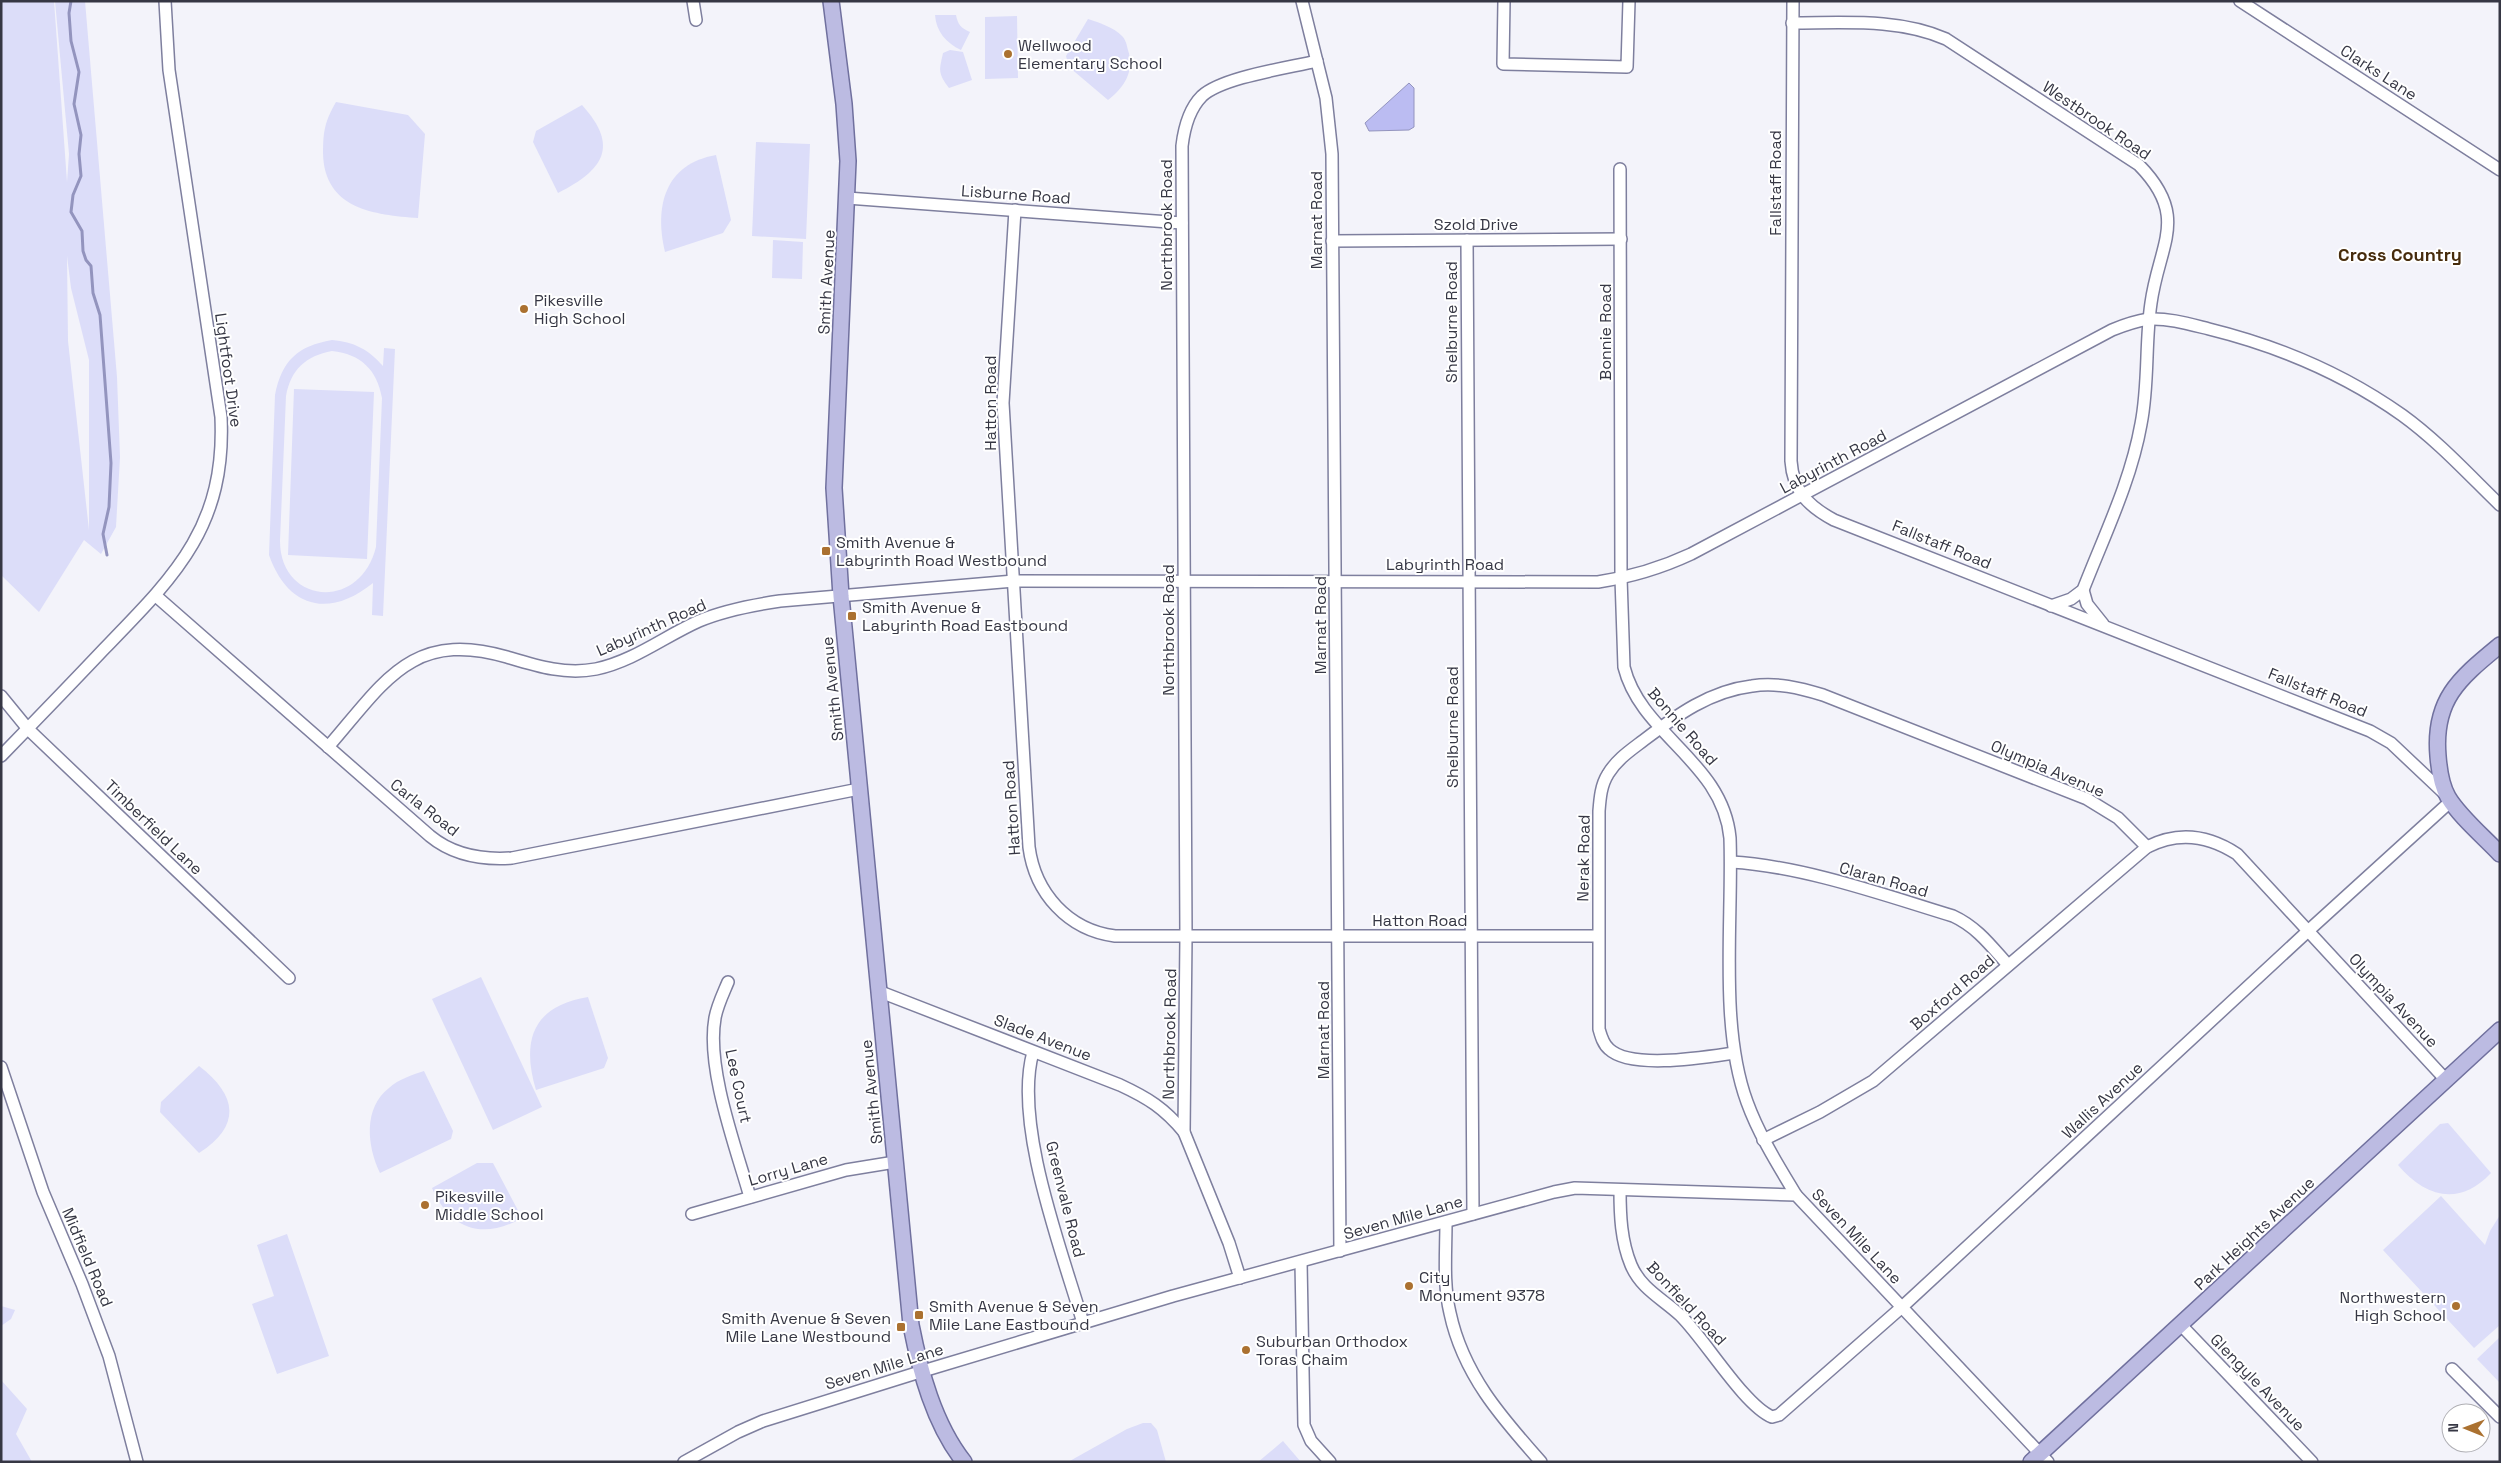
<svg xmlns="http://www.w3.org/2000/svg" width="2501" height="1463" font-family="'Space Grotesk',sans-serif">
<rect width="100%" height="100%" fill="#f3f3fa"/>
<g fill="#dcddf9" fill-rule="evenodd">
<path d="M1,1h53l13,181 2,-28 -14,-153h30l32,376 3,80 -4,70 -15,27 -17,-14 -45,72 -38,-37zM67,256l4,32 18,72v170l-21,-189z"/>
<path d="M935,15h21c2,10 5,13 14,17l-9,18c-15,-7 -25,-19 -26,-35z"/>
<polygon points="1017,16 1018,78 985,79 985,17"/>
<path d="M1088,19c12,4 25,8 34,17 4,4 5,10 6,14 7,21 -4,38 -20,50l-39,-33 -3,-11z"/>
<path d="M950,50l13,2 9,28 -23,8c-11,-15 -10,-17 -6,-35z"/>
<path d="M336,102l72,13 17,19 -7,84c-44,-3 -94,-9 -95,-65 0,-22 2,-32 13,-51z"/>
<path d="M582,105c38,42 21,65 -24,88l-25,-51 3,-11z"/>
<polygon points="756,142 810,144 806,239 752,236"/>
<path d="M716,155l15,65 -8,13 -58,19c-11,-46 0,-88 51,-97z"/>
<polygon points="773,240 803,242 802,279 772,278"/>
<path d="M332,340c22,2 36,9 51,26l1,-18 11,1 -12,267 -11,-1 1,-32c-43,35 -85,26 -104,-28l6,-160c7,-35 23,-49 57,-55zM332,351c29,3 45,19 50,47l-6,149c-16,65 -96,57 -96,-6l6,-145c5,-27 20,-40 46,-45z"/>
<polygon points="294,389 374,392 367,559 288,555"/>
<polygon points="481,977 542,1107 493,1130 432,999"/>
<path d="M588,997l20,61 -4,10 -68,22c-15,-50 -3,-84 52,-93z"/>
<path d="M199,1066c39,30 42,60 0,87l-39,-41 1,-10z"/>
<path d="M424,1071l29,60 -2,8 -71,34c-13,-27 -17,-65 9,-85 10,-9 23,-13 35,-17z"/>
<path d="M2448,1123l43,50c-32,34 -66,24 -93,-8l42,-41z"/>
<path d="M477,1163h16l29,55c-39,22 -72,12 -90,-30z"/>
<polygon points="2441,1196 2485,1245 2490,1231 2500,1215 2500,1325 2474,1348 2383,1250"/>
<polygon points="287,1234 329,1356 277,1374 252,1304 274,1296 257,1245"/>
<polygon points="1,1306 15,1310 11,1319 1,1326"/>
<polygon points="2500,1337 2500,1383 2477,1359"/>
<polygon points="1,1380 27,1409 16,1434 32,1462 1,1462"/>
<polygon points="1143,1423 1151,1423 1157,1430 1166,1462 1068,1462 1127,1429"/>
<polygon points="1283,1441 1301,1462 1258,1462"/>
</g>
<polygon fill="#bbbcf2" stroke="#9394be" points="1409,83 1414,88 1414,127 1409,130 1369,131 1365,123"/>
<g fill="none" stroke-linecap="round" stroke-linejoin="round">
<polyline stroke="#9394be" stroke-width="3" points="71,1 69,13 71,41 79,72 74,104 81,135 79,154 81,176 73,195 71,212 82,231 83,251 86,260 91,266 93,293 100,315 111,463 109,507 103,534 107,555"/>
<defs>
<g id="minor">
<polyline points="693,1 696,20"/>
<polyline points="1302,1 1326,98 1332,154 1340,1251"/>
<polyline points="1504,1 1503,64 1627,67 1629,1"/>
<path d="M1793,1l-2,460c2,30 17,45 43,59l536,211 21,12 55,52"/>
<polyline points="2240,1 2500,170"/>
<path d="M1792,23c52,0 106,-5 154,16l193,126c51,52 20,79 12,138 -6,40 -2,81 -10,121 -10,57 -37,112 -58,166l-12,9 -20,7"/>
<path d="M1620,169l1,409 3,89c17,68 99,95 106,171 3,81 -11,188 17,264 12,33 31,63 49,93"/>
<polyline points="847,198 1182,223"/>
<path d="M1015,210l-12,193 26,444c6,46 39,83 86,89h483"/>
<polyline points="1467,240 1473,1214"/>
<polyline points="1332,241 1621,239"/>
<polyline points="2083,590 2087,604 2103,624"/>
<path d="M156,596l274,240c23,19 53,24 82,22l347,-69"/>
<polyline points="1,696 28,729 289,978"/>
<path d="M328,747c56,-64 83,-118 179,-90 30,9 58,18 89,12 38,-8 69,-33 103,-48 26,-11 54,-16 81,-20l234,-20 584,1c33,-5 63,-14 93,-28l421,-224c12,-5 24,-9 37,-11 20,-1 40,5 60,10 69,17 135,45 193,86 36,26 66,59 98,90"/>
<path d="M1,756c35,-36 69,-71 103,-107 71,-73 122,-122 117,-232l-52,-347 -4,-69"/>
<path d="M1731,862c72,4 153,33 222,54 24,11 38,30 55,49"/>
<path d="M728,982c-5,12 -11,24 -13,36 -9,50 21,130 35,179"/>
<path d="M878,991l242,94c28,13 44,23 64,47"/>
<path d="M1033,1052c-20,72 29,199 50,271"/>
<path d="M1734,1053c-28,4 -103,17 -125,-4 -6,-5 -8,-13 -10,-20v-218c1,-13 2,-26 9,-37 9,-15 23,-24 36,-34 33,-25 66,-49 108,-54 24,-4 48,2 71,9l264,104 31,19 29,29"/>
<polyline points="1,1067 43,1192 82,1284 109,1356 137,1462"/>
<path d="M1763,1140l57,-28 53,-31 274,-234c31,-16 61,-12 90,7l209,226"/>
<path d="M1620,1190c0,25 1,51 11,75 10,24 32,34 50,51 25,25 63,89 91,101l7,-2 123,-108 406,-376 143,-130"/>
<polyline points="692,1214 846,1170 895,1162"/>
<path d="M1446,1222c0,30 -3,62 4,91 13,61 51,104 91,149"/>
<polyline points="1301,1262 1304,1425 1311,1441 1330,1462"/>
<path d="M1240,1278l-11,-35 -45,-111 2,-196 -4,-790c2,-17 7,-37 20,-50 21,-19 86,-28 115,-35"/>
<polyline points="2180,1324 2312,1462"/>
<polyline points="2452,1369 2500,1417"/>
<polyline points="684,1462 738,1432 763,1421 923,1371 1173,1296 1554,1192 1575,1188 1796,1195 2048,1462"/>
</g>
<g id="major">
<path d="M831,1l13,103 4,57 -14,327 7,108 70,729c9,46 23,99 53,137"/>
<path d="M2500,645c-40,33 -67,54 -62,111 1,13 3,29 10,41 11,19 36,40 52,57"/>
<polyline points="2031,1462 2500,1030"/>
</g>
</defs>
<use href="#minor" stroke="#7e7f9e" stroke-width="14"/>
<use href="#major" stroke="#70709e" stroke-width="18"/>
<use href="#minor" stroke="#fff" stroke-width="11"/>
<use href="#major" stroke="#bcbbe2" stroke-width="15"/>
</g>
<g fill="#ab7130" stroke="#fff" stroke-width="2">
<circle cx="1008" cy="54" r="5"/>
<circle cx="524" cy="309" r="5"/>
<rect x="821" y="546" width="10" height="10" rx="2.5"/>
<rect x="847" y="611" width="10" height="10" rx="2.5"/>
<circle cx="425" cy="1205" r="5"/>
<circle cx="1409" cy="1286" r="5"/>
<circle cx="2456" cy="1306" r="5"/>
<rect x="914" y="1310" width="10" height="10" rx="2.5"/>
<rect x="896" y="1322" width="10" height="10" rx="2.5"/>
<circle cx="1246" cy="1350" r="5"/>
</g>
<g text-anchor="middle" stroke-width="4" stroke-linejoin="round" paint-order="stroke">
<g font-size="16" fill="#363744" stroke="#fff" text-anchor="start">
<text x="1018" y="51">Wellwood<tspan x="1018" dy="18">Elementary School</tspan></text>
<text x="534" y="306">Pikesville<tspan x="534" dy="18">High School</tspan></text>
<text x="836" y="548">Smith Avenue &amp;<tspan x="836" dy="18">Labyrinth Road Westbound</tspan></text>
<text x="862" y="613">Smith Avenue &amp;<tspan x="862" dy="18">Labyrinth Road Eastbound</tspan></text>
<text x="435" y="1202">Pikesville<tspan x="435" dy="18">Middle School</tspan></text>
<text x="1419" y="1283">City<tspan x="1419" dy="18">Monument 9378</tspan></text>
<text x="2446" y="1303" text-anchor="end">Northwestern<tspan x="2446" dy="18">High School</tspan></text>
<text x="929" y="1312">Smith Avenue &amp; Seven<tspan x="929" dy="18">Mile Lane Eastbound</tspan></text>
<text x="891" y="1324" text-anchor="end">Smith Avenue &amp; Seven<tspan x="891" dy="18">Mile Lane Westbound</tspan></text>
<text x="1256" y="1347">Suburban Orthodox<tspan x="1256" dy="18">Toras Chaim</tspan></text>
</g>
<g font-size="16" fill="#363744" stroke="#fff">
<text transform="translate(2379 72) rotate(33)" y="6">Clarks Lane</text>
<text transform="translate(2097 120) rotate(34)" y="6">Westbrook Road</text>
<text transform="translate(1775 183) rotate(-90)" y="6">Fallstaff Road</text>
<text transform="translate(1016 194) rotate(4)" y="6">Lisburne Road</text>
<text transform="translate(1316 220) rotate(-90)" y="6">Marnat Road</text>
<text x="1476" y="230">Szold Drive</text>
<text transform="translate(1166 225) rotate(-90)" y="6">Northbrook Road</text>
<text transform="translate(826 282) rotate(-87)" y="6">Smith Avenue</text>
<text transform="translate(1451 322) rotate(-90)" y="6">Shelburne Road</text>
<text transform="translate(1605 332) rotate(-90)" y="6">Bonnie Road</text>
<text transform="translate(229 370) rotate(82)" y="6">Lightfoot Drive</text>
<text transform="translate(990 403) rotate(-90)" y="6">Hatton Road</text>
<text transform="translate(1833 461) rotate(-28)" y="6">Labyrinth Road</text>
<text transform="translate(1942 544) rotate(22)" y="6">Fallstaff Road</text>
<text x="1445" y="570">Labyrinth Road</text>
<text transform="translate(1320 625) rotate(-90)" y="6">Marnat Road</text>
<text transform="translate(651 627) rotate(-24)" y="6">Labyrinth Road</text>
<text transform="translate(1168 630) rotate(-90)" y="6">Northbrook Road</text>
<text transform="translate(832 689) rotate(-96)" y="6">Smith Avenue</text>
<text transform="translate(2318 692) rotate(22)" y="6">Fallstaff Road</text>
<text transform="translate(1683 726) rotate(49)" y="6">Bonnie Road</text>
<text transform="translate(1452 727) rotate(-90)" y="6">Shelburne Road</text>
<text transform="translate(2048 768) rotate(23)" y="6">Olympia Avenue</text>
<text transform="translate(425 807) rotate(38)" y="6">Carla Road</text>
<text transform="translate(1011 808) rotate(-94)" y="6">Hatton Road</text>
<text transform="translate(154 827) rotate(44)" y="6">Timberfield Lane</text>
<text transform="translate(1583 858) rotate(-89)" y="6">Nerak Road</text>
<text transform="translate(1884 879) rotate(16)" y="6">Claran Road</text>
<text x="1420" y="926">Hatton Road</text>
<text transform="translate(1952 992) rotate(-41)" y="6">Boxford Road</text>
<text transform="translate(2394 1000) rotate(47)" y="6">Olympia Avenue</text>
<text transform="translate(1323 1030) rotate(-90)" y="6">Marnat Road</text>
<text transform="translate(1169 1034) rotate(-89)" y="6">Northbrook Road</text>
<text transform="translate(1043 1037) rotate(21)" y="6">Slade Avenue</text>
<text transform="translate(739 1086) rotate(78)" y="6">Lee Court</text>
<text transform="translate(871 1092) rotate(-96)" y="6">Smith Avenue</text>
<text transform="translate(2102 1100) rotate(-43)" y="6">Wallis Avenue</text>
<text transform="translate(788 1169) rotate(-16)" y="6">Lorry Lane</text>
<text transform="translate(1066 1199) rotate(76)" y="6">Greenvale Road</text>
<text transform="translate(1403 1217) rotate(-16)" y="6">Seven Mile Lane</text>
<text transform="translate(2254 1233) rotate(-43)" y="6">Park Heights Avenue</text>
<text transform="translate(1857 1236) rotate(47)" y="6">Seven Mile Lane</text>
<text transform="translate(88 1257) rotate(67)" y="6">Midfield Road</text>
<text transform="translate(1687 1303) rotate(47)" y="6">Bonfield Road</text>
<text transform="translate(884 1366) rotate(-17)" y="6">Seven Mile Lane</text>
<text transform="translate(2258 1382) rotate(46)" y="6">Glengyle Avenue</text>
</g>
<g font-size="18" font-weight="bold" fill="#472c0c" stroke="#fff">
<text x="2400" y="261">Cross Country</text>
</g>
</g>
<rect width="2501" height="1463" fill="none" stroke="#363744" stroke-width="5"/>
<g transform="translate(2466 1428) rotate(271)"><circle r="24" fill="#ffffff" stroke="#afafb4"/>
<path d="M0-4L9 19L0 12L-9 19Z" fill="#ab7130"/>
<text y="-8" font-size="14" font-weight="bold" text-anchor="middle" fill="#363744">N</text>
</g>
</svg>
